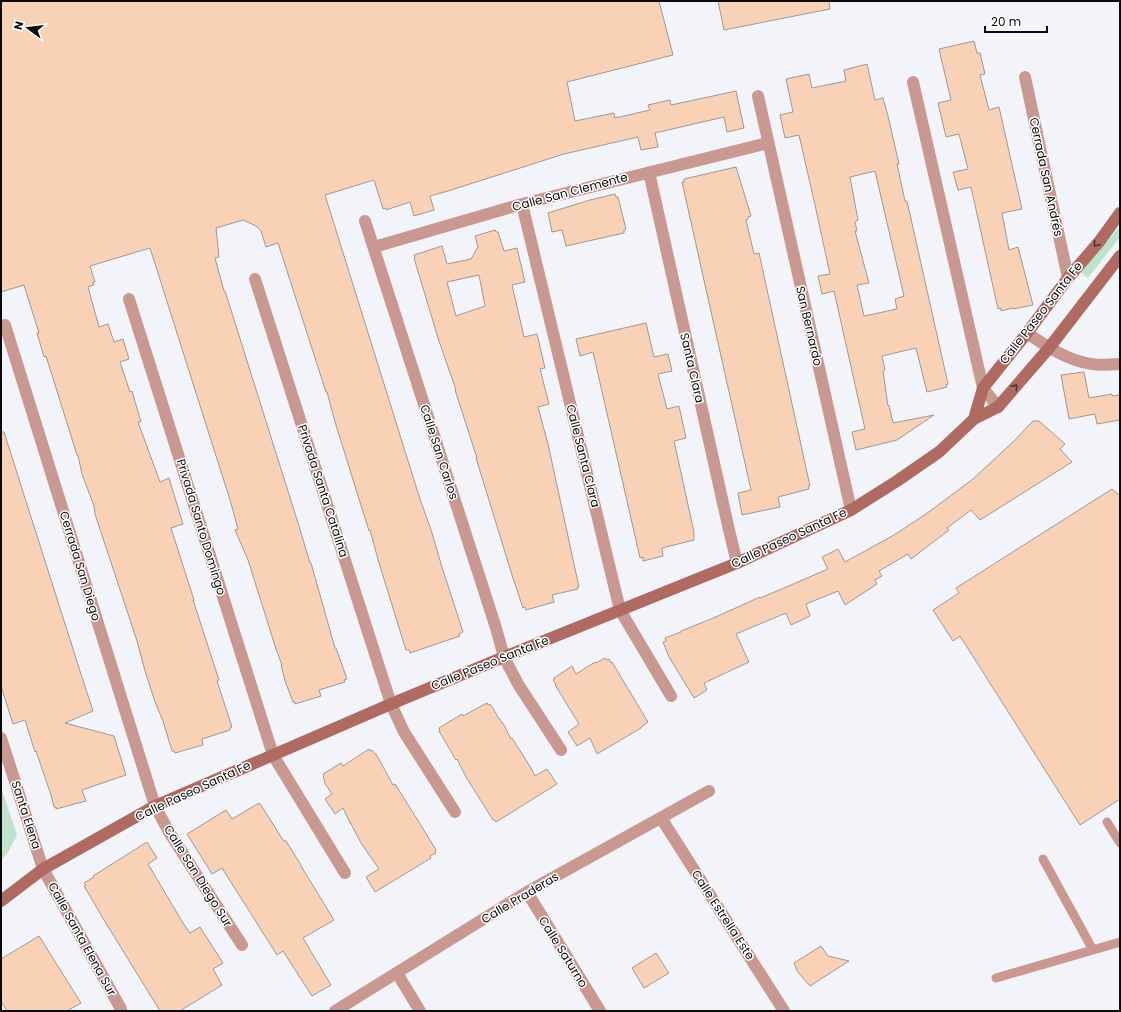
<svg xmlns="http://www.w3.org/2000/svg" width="1121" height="1012" font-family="Poppins,sans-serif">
  <rect width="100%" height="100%" fill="#f3f4fa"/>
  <!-- green -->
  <path fill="#bee2cb" d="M1120 226V237L1088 278 1081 272Z
    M1 787 17 835 7 854 1 860Z"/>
  <!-- building -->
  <path fill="#f9d1b6" stroke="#9e9895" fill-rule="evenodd" d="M1 1H659L673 55 567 82 575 121 614 113 615 118 650 110 648 105 670 100 671 105 736 91 744 128 727 132 724 117 655 133 658 147 641 150 638 137 564 154 448 191 430 196 434 210 414 216 410 202 386 210V208L383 209 374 180 325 195 419 496 432 533 442 567 463 632 459 634 460 636 410 653 409 650H406L379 563 370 530 369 531 335 422 327 392H326L278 243 266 247 261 231 256 226 243 220 216 228 219 257 215 258 224 291H225L299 526 310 563H311L335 648H336L347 679 344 680 345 682 319 690 321 696 295 704V702H293L285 681 281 665H282L276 649 248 560 235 530 238 529 230 500 150 248 90 266 95 282H93L94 285 88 287 99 327 108 324 114 342 123 339 129 359 120 362 130 392 132 391 141 422H138L160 482 169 478 183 524 171 528 194 600H193L219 680 217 681 232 727 230 728V730L202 739 203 745 175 753 174 751H172L163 721 155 702 145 671 137 641 95 514 94 506 82 474 78 455H77L46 356 44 357 37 333H39L24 285 1 292Z
    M718 1H829L830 9 724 30Z
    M974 41 977 53H980L985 74 980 75 989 110 999 107 1022 209 1002 213 1009 250 1018 247 1033 305 1013 309V308L1001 311V308L998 309 971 187 958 190 953 172 968 169 959 134 946 137 938 103 951 100 939 49Z
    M867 64 875 100 883 98 888 116 899 164H897L905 201H907L948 384 946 385 947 387 927 392 916 348 882 356 885 370 883 371 888 406 889 405 893 423 934 415 897 440 856 450 852 432 865 429 834 291 822 294 818 276 830 274 815 205 799 135 785 138 780 115 793 112 786 79 809 74 812 88 846 81 844 70ZM875 171 904 296 895 299 897 309 864 316 857 285 869 283 855 231H857L855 222 858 220 850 177Z
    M736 167 751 216 748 217V219L746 220 754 254 759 253 810 486H808L809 489 778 497 780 507 742 515 738 493 751 490 682 182H684V179Z
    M615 194 616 197H618L626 229 624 230V233L566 246 562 230 552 232 548 213 590 200Z
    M495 230 496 232H498L504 251 517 248 525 282 512 285 524 337 537 334 545 368 540 369 549 404 538 407 548 444 579 587H577L578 589 552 595 554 602 526 610 525 607 523 608 512 575 476 458H477L455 390H456L438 338 414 258 415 257 414 255 442 246 447 264 471 259 478 247 475 236ZM479 275 485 306 456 316 447 282Z
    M646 323 654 357 668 354 672 371 658 374 667 409 679 406 686 438 674 441 694 532V540L662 548 663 556 643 561V557L640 558 593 352 580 356 576 339Z
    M1084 372 1089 398 1112 394V396L1120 395V420L1097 424 1095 414 1069 419 1061 375Z
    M1033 421H1039L1065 444 1060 449 1072 462 980 520 971 510 947 528 949 530 911 559 908 554 879 571 882 576 875 580 877 584 845 605 838 591 806 604 810 616 791 625 786 613 736 634 749 662 704 683 707 690 694 698 669 657 663 642 666 641 665 638 681 632V631L711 619 760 597V598L777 591 828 569 822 557 838 549 845 562 894 535 926 514 973 479 1013 442Z
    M1 432H4L80 671 93 711 65 723 114 736 126 775 82 790 86 801 56 809V807H54L51 795 36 751 35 752 25 720 13 724 1 686Z
    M1112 489 1120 496V799L1080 825 960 636 953 641 933 610 959 593 956 588Z
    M605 658 607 660 609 659 611 663 612 662 648 722 641 727V728L597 754 590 738 577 746 568 732 579 724 555 685 556 684 553 680 555 679 554 678 572 666 576 674 595 662 596 663Z
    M487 703 488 705 490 704 493 708 499 719H500L502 723H503L511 739 512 738 531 768 535 776 547 769 557 784 496 822 494 820H493L466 777 457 759 456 760 439 731H440L439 728 462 714 463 716Z
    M369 749 370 751 372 750 375 754H376L393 785 395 784 427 835 436 850 435 851 436 853 430 856 431 858 375 892 366 877 379 869 361 843 350 822V823L343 808 335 814 325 799 332 794 324 782 325 781 323 777 324 776 323 774 341 763 343 766Z
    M259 803 261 805 283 840 285 841H286L301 865V866L334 920 303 938 331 985 312 996 283 951 277 955 222 868 212 874 187 834 226 810 232 819Z
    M147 842 157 858 148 864 183 923 190 933 200 927 223 963 213 969 222 985 180 1011H160L104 920 84 886 86 885 84 883 94 877 93 876Z
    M39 936 81 1003 67 1011H7L1 1001V959Z
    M821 946 828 956 849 961 810 986 797 971 794 963Z
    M656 953 669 973 644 988 632 968Z"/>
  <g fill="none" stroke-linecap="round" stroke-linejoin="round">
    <!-- lane -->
    <path stroke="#c99891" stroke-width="9" d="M1107 822 1120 843
      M1043 859 1093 950
      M996 978 1120 942"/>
    <!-- street -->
    <path stroke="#c99891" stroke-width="12" d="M1025 77 1068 278
      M913 82 983 388 998 407
      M758 96 851 510
      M649 172 729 530 737 563
      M522 204 620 610 671 696
      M365 221 496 628 504 657 518 684 561 750
      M374 247 522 204 768 143
      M255 279 391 704 404 732 455 812
      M129 299 273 755 345 873
      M5 325 155 806 169 832 242 945
      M1027 333C1046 346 1068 361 1092 364 1101 366 1111 364 1120 364
      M1 738 43 869 121 1009
      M661 818 784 1011
      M527 892 600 1011
      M397 973 420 1011
      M335 1011 527 892 709 791"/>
    <!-- secondary -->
    <path stroke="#af6a62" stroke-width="12" d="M974 419 983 388 1027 333 1068 278 1099 242 1120 213
      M1 901 43 869 155 806 391 704 504 657 737 563 851 510 897 481 939 452 974 419 998 407 1049 348 1120 256"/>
  </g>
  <!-- one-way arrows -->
  <defs><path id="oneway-chevron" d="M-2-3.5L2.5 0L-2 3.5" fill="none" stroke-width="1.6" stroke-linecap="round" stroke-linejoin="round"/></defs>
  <g stroke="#4d312f">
    <use href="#oneway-chevron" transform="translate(1096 244) rotate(130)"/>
    <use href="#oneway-chevron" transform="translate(1015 387) rotate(-49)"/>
  </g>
  <g text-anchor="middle" stroke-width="3" stroke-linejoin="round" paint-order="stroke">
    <!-- street labels -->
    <g font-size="12" fill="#0b0b0d" stroke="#fff">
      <text transform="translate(1046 177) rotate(78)" y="4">Cerrada San Andrés</text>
      <text transform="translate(570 192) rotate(-15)" y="4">Calle San Clemente</text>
      <text transform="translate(1041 313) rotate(-52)" y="4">Calle Paseo Santa Fe</text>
      <text transform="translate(809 326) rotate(77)" y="4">San Bernardo</text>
      <text transform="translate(692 368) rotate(77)" y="4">Santa Clara</text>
      <text transform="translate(439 452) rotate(72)" y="4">Calle San Carlos</text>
      <text transform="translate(583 456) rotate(76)" y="4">Calle Santa Clara</text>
      <text transform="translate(323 491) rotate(72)" y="4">Privada Santa Catalina</text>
      <text transform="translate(201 527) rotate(73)" y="4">Privada Santo Domingo</text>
      <text transform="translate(789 538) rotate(-25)" y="4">Calle Paseo Santa Fe</text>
      <text transform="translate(80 566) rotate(73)" y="4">Cerrada San Diego</text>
      <text transform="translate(490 663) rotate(-22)" y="4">Calle Paseo Santa Fe</text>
      <text transform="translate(193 791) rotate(-25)" y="4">Calle Paseo Santa Fe</text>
      <text transform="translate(26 815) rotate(72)" y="4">Santa Elena</text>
      <text transform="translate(198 876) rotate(58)" y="4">Calle San Diego Sur</text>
      <text transform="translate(520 898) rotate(-31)" y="4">Calle Praderas</text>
      <text transform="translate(723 915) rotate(57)" y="4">Calle Estrella Este</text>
      <text transform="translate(82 939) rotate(61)" y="4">Calle Santa Elena Sur</text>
      <text transform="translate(563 952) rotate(58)" y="4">Calle Saturno</text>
    </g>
  </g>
  <!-- border -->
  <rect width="1121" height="1012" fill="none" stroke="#0b0b0d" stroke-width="4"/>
  <!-- north arrow -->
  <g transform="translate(28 28) rotate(285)" stroke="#ffffff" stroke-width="3" paint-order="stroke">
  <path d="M0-3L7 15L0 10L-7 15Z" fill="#0b0b0d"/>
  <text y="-6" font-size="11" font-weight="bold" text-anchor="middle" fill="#0b0b0d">N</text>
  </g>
  <!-- scale -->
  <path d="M985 26v6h62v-6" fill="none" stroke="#0b0b0d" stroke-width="2"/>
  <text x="991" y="26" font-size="12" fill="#0b0b0d" stroke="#ffffff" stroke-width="3" paint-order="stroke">20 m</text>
</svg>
